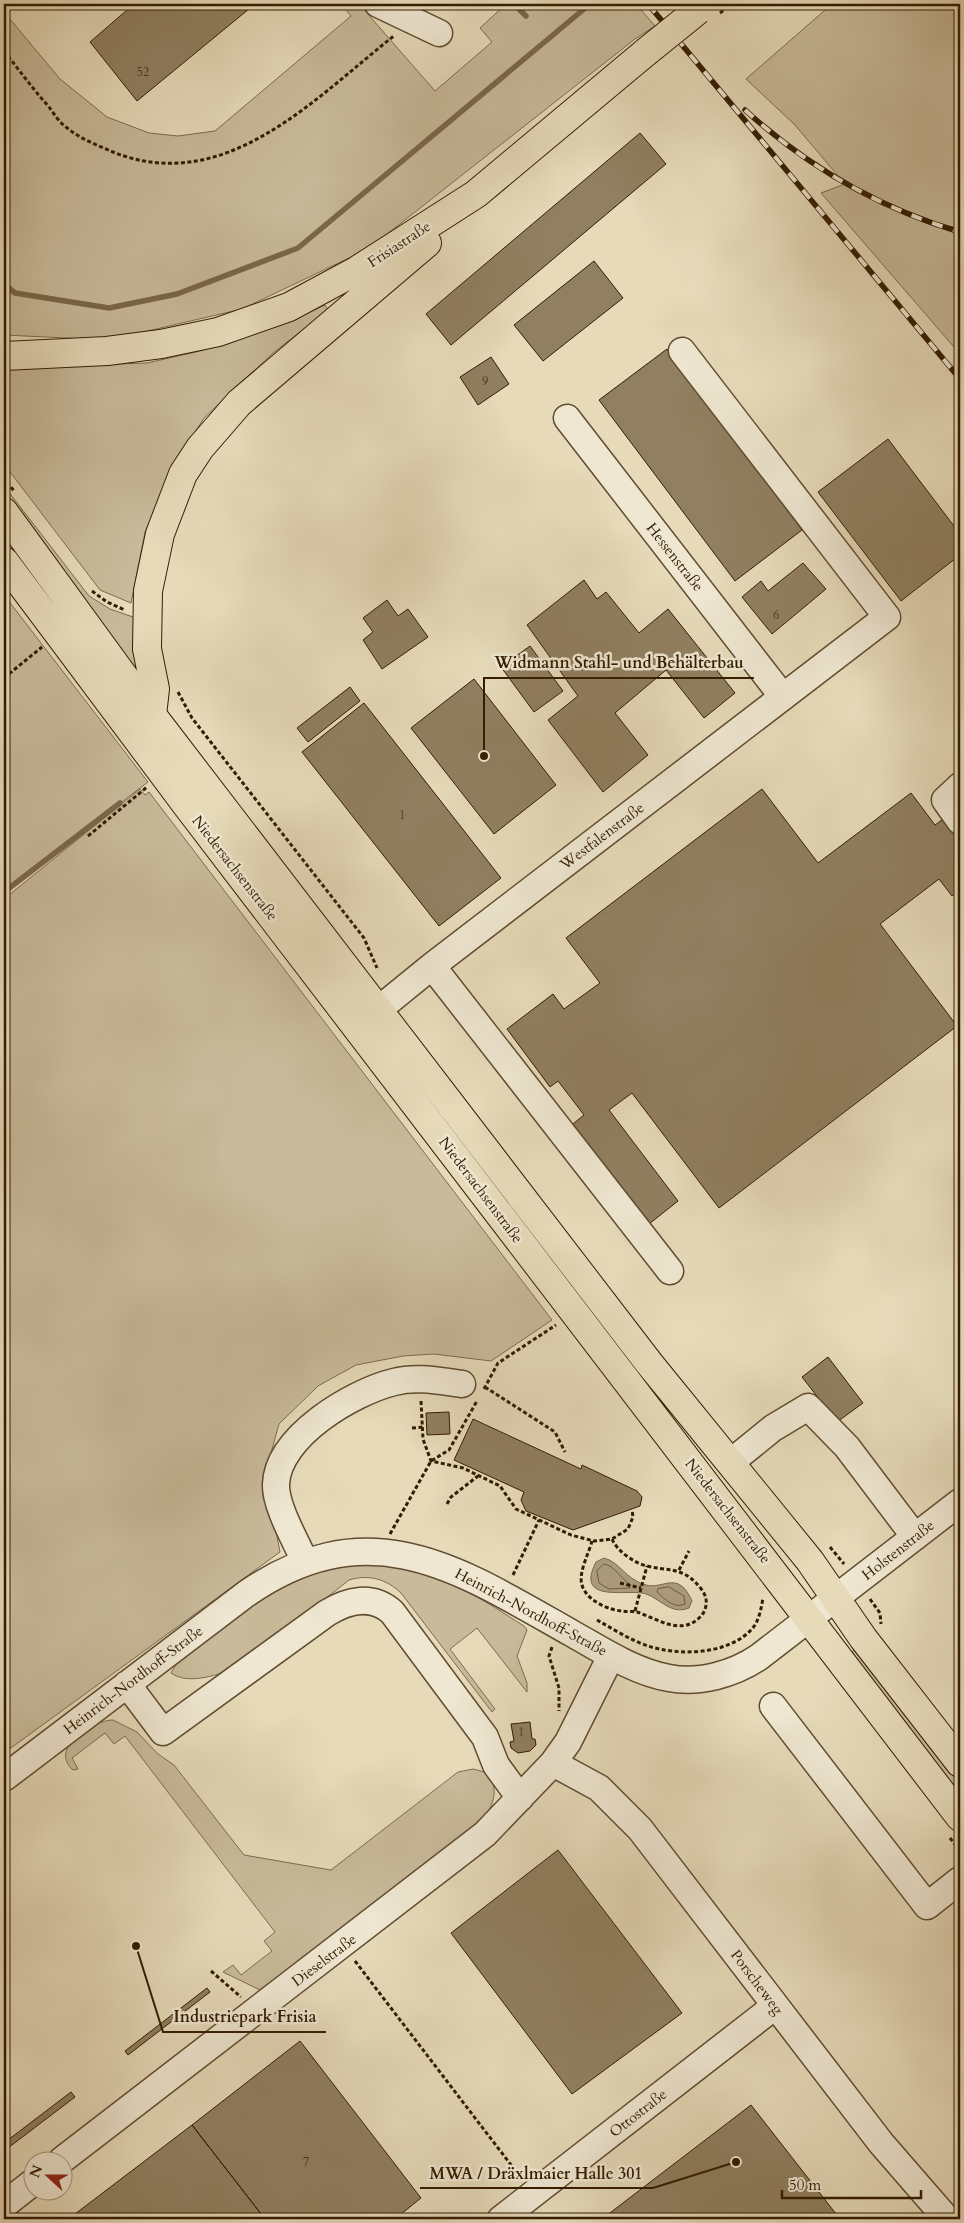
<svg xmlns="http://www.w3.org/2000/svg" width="964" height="2223" font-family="Cardo,serif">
  <rect width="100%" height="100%" fill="#e6dab9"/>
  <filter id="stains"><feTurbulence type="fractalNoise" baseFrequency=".004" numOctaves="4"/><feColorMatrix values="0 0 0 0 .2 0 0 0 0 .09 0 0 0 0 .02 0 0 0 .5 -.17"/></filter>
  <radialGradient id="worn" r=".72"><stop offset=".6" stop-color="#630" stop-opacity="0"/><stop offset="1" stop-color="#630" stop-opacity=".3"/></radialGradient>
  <!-- green -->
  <path fill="#c8ba9a" stroke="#7e6b4d" d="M341 4H359L435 91 492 42 480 28 506 4H636L655 26 635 39 368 249 242 309 109 340 4 335V12L60 79 107 117 149 133 178 136 215 131 351 16Z
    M832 4H960V354L821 193 845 184 794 124 746 79Z
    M325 305 328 310 273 353 204 418 178 459 145 532 131 603 100 590 4 464V368L147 363 200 351 278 326Z
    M8 491 89 596 110 609 136 618 142 686 4 494Z
    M4 595 148 782 4 892Z
    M140 789 145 795 149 792 552 1320 491 1361 434 1354 403 1356 356 1365 318 1386 279 1424 265 1474 280 1552 4 1753V899Z
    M355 1564C368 1565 381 1565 394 1566 442 1571 484 1601 524 1626L527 1630 517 1656 527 1683V1692L477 1628 450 1649 495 1709 492 1712 401 1593C386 1579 369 1574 349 1580L240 1666C221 1674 189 1686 171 1673L178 1661C222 1627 265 1585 321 1571 332 1568 344 1566 355 1564Z
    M854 1650 960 1784V1802L848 1655Z
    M113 1720 137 1732 158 1754 174 1765 244 1855 331 1870 458 1772 473 1769 488 1773C499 1790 494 1804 483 1820L350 1928 344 1926 260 1990 223 1972 233 1965 241 1975 272 1951 264 1941 275 1932 125 1736 114 1744 105 1733 72 1758 78 1769 73 1770C48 1748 93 1720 113 1720Z"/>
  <!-- water -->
  <path fill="#a9997a" stroke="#7a6749" d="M604 1558C620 1562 625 1579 646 1585 663 1590 678 1569 692 1601L689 1608C671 1615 662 1600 646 1594 629 1588 574 1605 596 1562Z"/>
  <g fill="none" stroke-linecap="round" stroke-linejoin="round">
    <!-- shore -->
    <path stroke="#6e5a3d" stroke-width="1" d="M604 1564C614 1565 621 1579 630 1584V1588L609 1589 599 1583 597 1571Z
      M669 1587 684 1596 685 1604C674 1609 665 1599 657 1592L658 1589Z"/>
    <!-- stream -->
    <path stroke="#7a6749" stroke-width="5.5" d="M518 8 526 16
      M4 284 15 293 109 308 177 294 298 248 590 4
      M4 892 120 803"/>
  </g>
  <!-- building -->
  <path fill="#907f60" stroke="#331c00" d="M134 4H255L137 101 90 42Z
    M640 133 666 164 451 345 426 314Z
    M594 261 623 298 543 361 514 325Z
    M667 349 802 530 735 581 599 400Z
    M491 357 509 384 478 405 460 377Z
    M888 439 960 534V555L901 601 818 492Z
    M803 563 826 589 772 634 742 597 761 581 768 591Z
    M584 580 597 599 606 592 639 633 668 609 735 693 704 718 666 670 615 713 648 755 603 792 548 720 578 696 527 625Z
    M387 600 398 616 408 609 428 637 382 669 363 640 373 632 363 618Z
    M530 646 563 691 534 712 501 667Z
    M474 679 556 785 494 834 411 728Z
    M350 687 360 701 308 742 297 728Z
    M364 703 501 878 439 926 302 752Z
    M762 789 818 863 911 793 935 825 950 814 960 827V889L952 896 939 879 880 924 957 1026 719 1208 632 1093 609 1110 678 1201 649 1224 573 1124 584 1115 558 1081 550 1087 507 1029 553 994 564 1009 600 983 566 938Z
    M828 1357 863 1403 837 1422 802 1377Z
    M449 1412 450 1434 427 1435 426 1413Z
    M473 1419 581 1469 582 1465 637 1491 642 1497 640 1506 573 1530 526 1511 521 1500 524 1492 454 1460Z
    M530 1722 532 1739H535L536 1745 530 1751 518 1753 511 1748 510 1742 514 1741 511 1724Z
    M558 1850 682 2013 572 2094 451 1933Z
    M207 1988 210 1992 128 2055 125 2051Z
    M300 2041 421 2198 395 2219H265L192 2125Z
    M71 2092 75 2097 4 2151V2143Z
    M751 2105 840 2219H602Z
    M192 2125 265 2219H78L75 2214Z"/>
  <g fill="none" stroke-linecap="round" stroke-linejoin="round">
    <defs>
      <path id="minor" d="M378 4 439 33
        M567 418 783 697
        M960 786 945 800 960 821
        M432 966 670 1271
        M362 1023 432 966 887 617 682 351
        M731 1462 773 1428 808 1407 847 1447 915 1537
        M305 1562C296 1541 275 1506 276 1484 278 1436 353 1392 394 1382 417 1376 439 1381 462 1384
        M127 1684 163 1732 327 1613C348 1600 372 1594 392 1612L485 1737 496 1765 520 1798
        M773 1706 927 1906 960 1880
        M553 1763 599 1788 640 1829 881 2143 947 2219
        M4 1778 246 1594C370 1508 460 1570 573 1634 603 1651 635 1672 669 1678 699 1684 734 1674 759 1657L960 1502
        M62 2160 485 1834 553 1763 568 1742 611 1656
        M4 2205 32 2183
        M501 2219 775 2006"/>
      <path id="major" d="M4 356 107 351 161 344 218 332 289 307 356 271 476 194 646 52
        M4 512 152 715 649 1363 810 1561 863 1638 960 1763
        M4 561 188 807 960 1817
        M152 715 155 689 147 649 148 591 160 534 183 474 200 448 239 403 427 243"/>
    </defs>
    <!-- minor casing -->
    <use href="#minor" stroke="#604c2e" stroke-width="29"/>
    <!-- major casing -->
    <use href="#major" stroke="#331c00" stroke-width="30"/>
    <!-- path -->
    <path stroke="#331c00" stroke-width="3" stroke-dasharray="4 2.5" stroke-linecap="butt" d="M720 13 732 4
      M4 51C19 70 33 89 49 107 54 114 59 122 66 127 80 139 97 145 113 152 225 197 315 98 395 35
      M4 478 7 482 4 484
      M7 482 14 491
      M92 591 107 602 125 610
      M4 678 42 647
      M178 692 192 718 364 938 377 968
      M88 836 147 787
      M485 1387 555 1432 565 1452
      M484 1389 498 1363 556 1325
      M421 1401 423 1439 431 1461 463 1468 500 1486 516 1509 571 1535 594 1541 612 1539 628 1529 633 1517 632 1510
      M412 1428 423 1427
      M447 1504 451 1497 478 1476
      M390 1534 431 1461 449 1450 477 1401
      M592 1541C589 1553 578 1573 582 1585 586 1600 608 1610 622 1611 627 1612 633 1611 637 1612 658 1619 682 1637 701 1616 705 1612 707 1605 706 1599 705 1593 700 1587 696 1583 681 1567 666 1571 647 1566 634 1563 617 1551 612 1539
      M830 1547 844 1564
      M679 1570 689 1551
      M513 1575 539 1520
      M620 1583 641 1588
      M870 1599 880 1613 881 1624
      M635 1611 647 1566
      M597 1620C613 1629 630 1640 648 1646 679 1656 727 1655 751 1630 759 1622 761 1609 763 1598
      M552 1647 549 1656 559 1688V1711
      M950 1838 960 1851
      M355 1961 521 2178
      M211 1971 241 1997"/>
    <!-- minor -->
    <use href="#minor" stroke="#efe7d2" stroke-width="26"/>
    <!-- major -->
    <use href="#major" stroke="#e6dab9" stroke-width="28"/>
    <defs>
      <path id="rail" d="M648 4 960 379
        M745 110C808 167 879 208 960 232"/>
    </defs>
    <!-- rail casing -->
    <use href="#rail" stroke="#331c00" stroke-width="5.5"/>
    <!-- rail -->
    <use href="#rail" stroke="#efe7d2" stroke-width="4" stroke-dasharray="11" stroke-linecap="butt"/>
    <defs>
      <path id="major-bridge" d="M646 52 698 10"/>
    </defs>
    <!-- major-bridge casing -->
    <use href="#major-bridge" stroke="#331c00" stroke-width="30" stroke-linecap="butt"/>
    <!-- major-bridge -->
    <use href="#major-bridge" stroke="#e6dab9" stroke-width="28"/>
  </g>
  <g text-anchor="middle" stroke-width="5" stroke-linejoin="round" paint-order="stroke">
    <!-- number labels -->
    <g font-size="12" fill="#4a3518">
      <text x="143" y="76">52</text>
      <text x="485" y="385">9</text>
      <text x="776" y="619">6</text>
      <text x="402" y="819">1</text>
      <text x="521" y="1736">1</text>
      <text x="306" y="2166">7</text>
    </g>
    <!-- street labels -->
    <g font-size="15" fill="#331c00" stroke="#efe7d2">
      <text transform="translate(399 244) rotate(-33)" y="5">Frisiastraße</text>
      <text transform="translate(675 557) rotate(52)" y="5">Hessenstraße</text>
      <text transform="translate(602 836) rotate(-37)" y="5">Westfalenstraße</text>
      <text transform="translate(235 868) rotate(52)" y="5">Niedersachsenstraße</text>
      <text transform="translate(481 1190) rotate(53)" y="5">Niedersachsenstraße</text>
      <text transform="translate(728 1511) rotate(52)" y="5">Niedersachsenstraße</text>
      <text transform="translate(898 1550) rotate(-38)" y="5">Holstenstraße</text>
      <text transform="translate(531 1612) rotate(28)" y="5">Heinrich-Nordhoff-Straße</text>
      <text transform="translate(133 1680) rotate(-37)" y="5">Heinrich-Nordhoff-Straße</text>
      <text transform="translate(324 1960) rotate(-37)" y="5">Dieselstraße</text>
      <text transform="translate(757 1982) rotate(53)" y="5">Porscheweg</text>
      <text transform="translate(638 2113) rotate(-38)" y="5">Ottostraße</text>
    </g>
  </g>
  <!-- callouts -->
  <path fill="none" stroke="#331c00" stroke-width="2" d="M484 756L484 678H754M136 1946L163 2032H326M736 2162L653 2188H420"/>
  <g fill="#331c00" stroke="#efe7d2" stroke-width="2">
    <circle cx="484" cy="756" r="5"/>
    <circle cx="136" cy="1946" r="5"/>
    <circle cx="736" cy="2162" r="5"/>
  </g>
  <g font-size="16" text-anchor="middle" font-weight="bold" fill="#331c00" stroke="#efe7d2" stroke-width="5" stroke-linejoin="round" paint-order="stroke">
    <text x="619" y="668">Widmann Stahl- und Behälterbau</text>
    <text x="245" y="2022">Industriepark Frisia</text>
    <text x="536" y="2179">MWA / Dräxlmaier Halle 301</text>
  </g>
  <!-- margin -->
  <rect width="964" height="2223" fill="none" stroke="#e6dab9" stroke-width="20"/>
  <rect x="5" y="5" width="954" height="2213" fill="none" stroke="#331c00" stroke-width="2.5"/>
  <rect x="10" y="10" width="944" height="2203" fill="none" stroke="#331c00"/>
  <!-- north arrow -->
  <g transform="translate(48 2176) rotate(291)"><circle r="24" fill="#efe7d2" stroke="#a4967e"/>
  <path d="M0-4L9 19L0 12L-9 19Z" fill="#8f2418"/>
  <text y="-8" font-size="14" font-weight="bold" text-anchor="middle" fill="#331c00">N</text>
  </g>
  <!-- scale -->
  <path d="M782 2190v8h139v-8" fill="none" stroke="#331c00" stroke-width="2.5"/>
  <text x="789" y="2190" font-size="15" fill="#331c00" stroke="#efe7d2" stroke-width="4" paint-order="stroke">50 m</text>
  <rect width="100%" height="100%" filter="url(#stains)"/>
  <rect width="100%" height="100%" fill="url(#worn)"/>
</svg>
